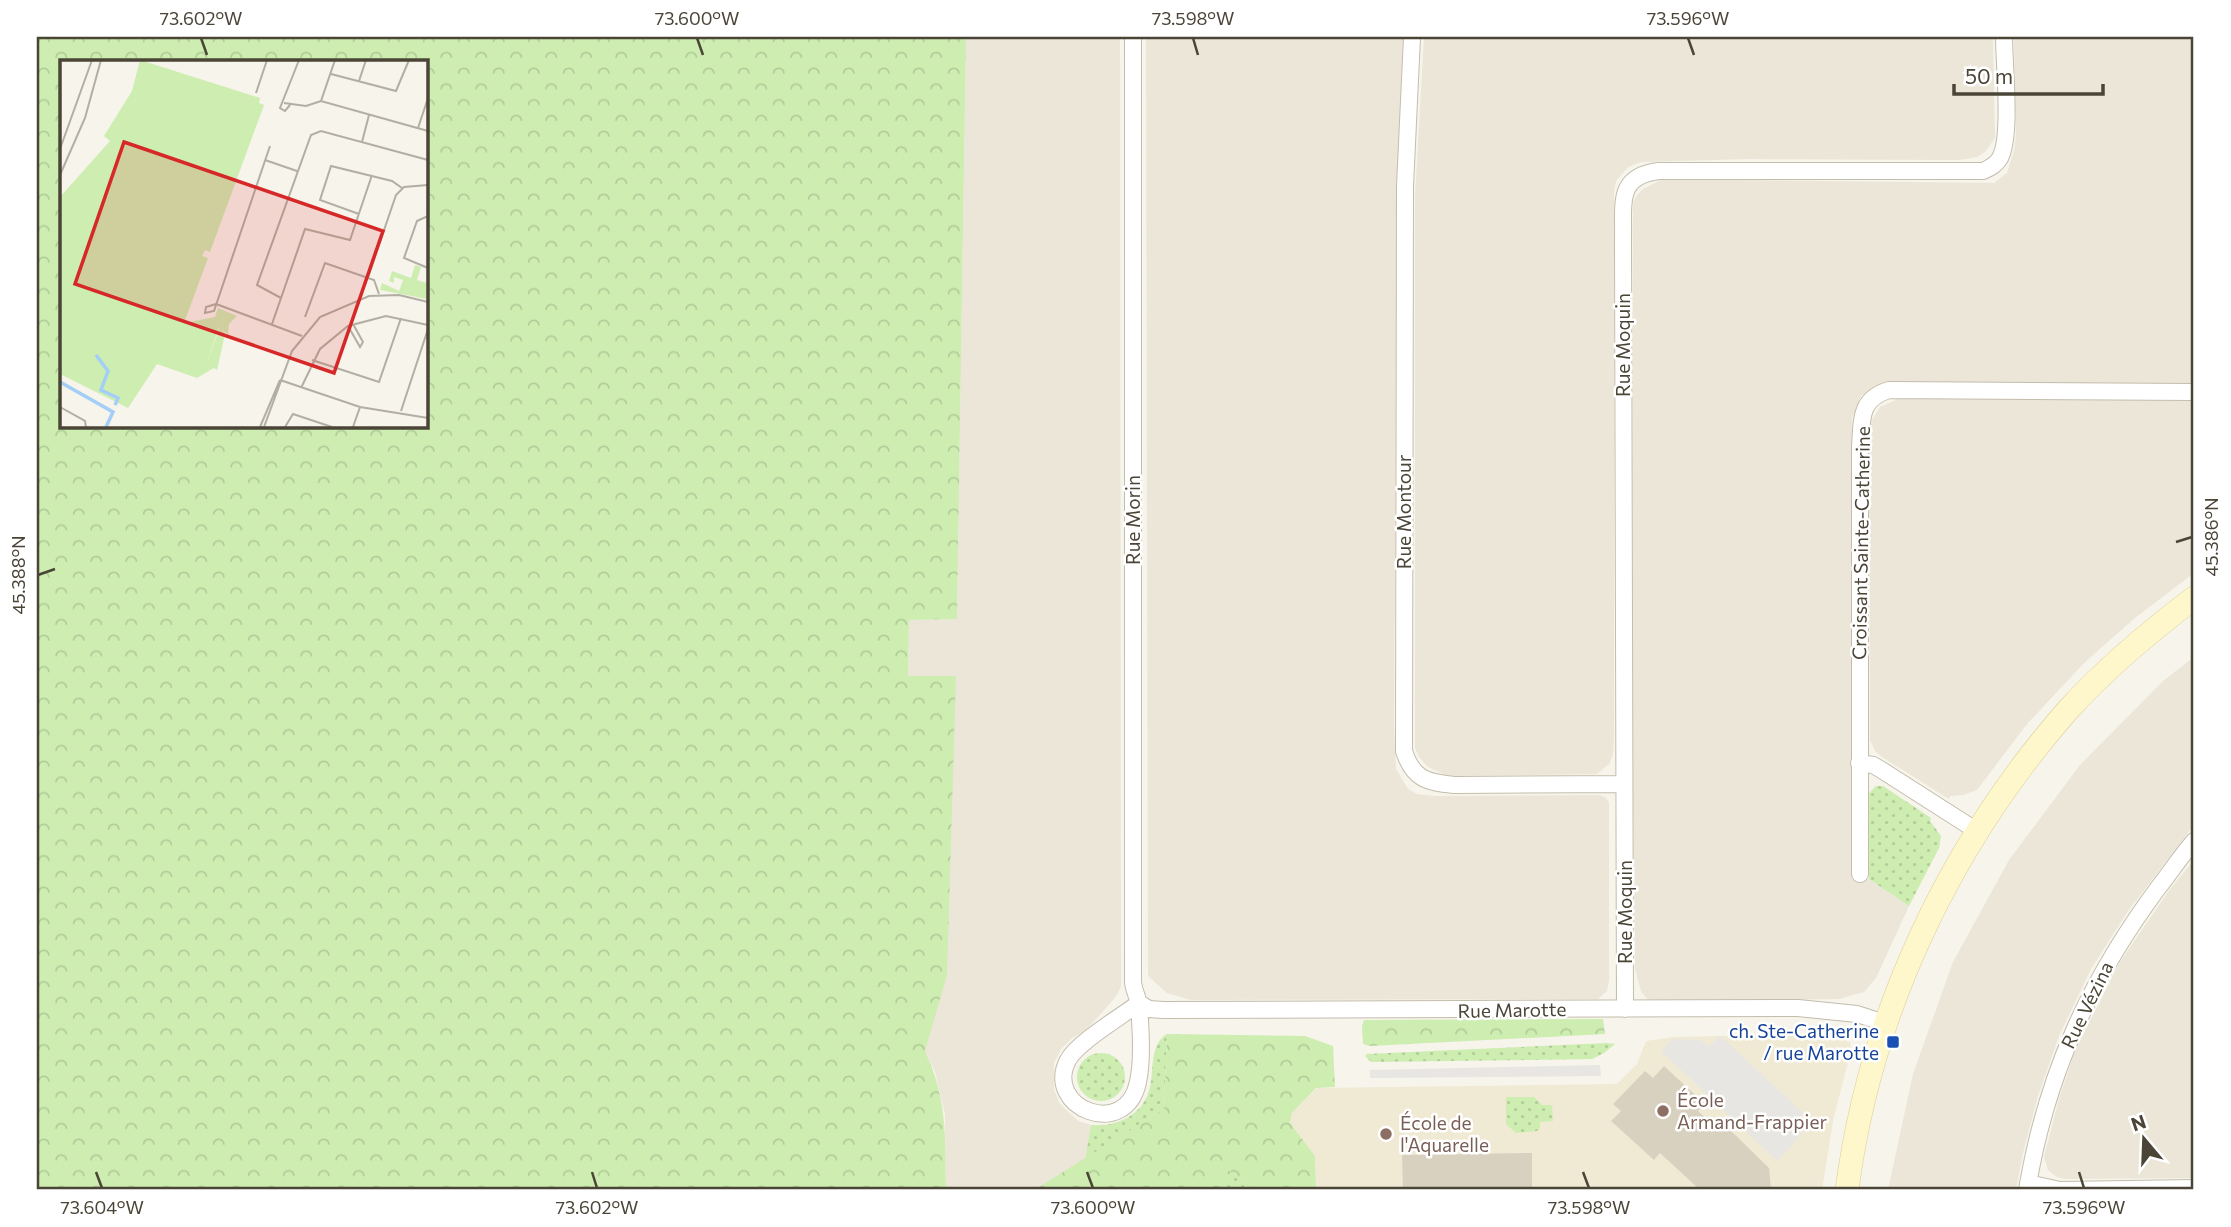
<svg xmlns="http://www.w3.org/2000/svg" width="2231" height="1227" font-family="Commissioner,sans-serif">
  <defs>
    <pattern id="green-dots" width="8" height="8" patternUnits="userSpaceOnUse" patternTransform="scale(1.75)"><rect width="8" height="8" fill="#cdedb1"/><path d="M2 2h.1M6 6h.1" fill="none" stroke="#b2cd99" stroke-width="1.8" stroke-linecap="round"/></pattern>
    <pattern id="forest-crowns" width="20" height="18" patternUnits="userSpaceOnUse" patternTransform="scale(1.75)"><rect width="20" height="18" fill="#cdedb1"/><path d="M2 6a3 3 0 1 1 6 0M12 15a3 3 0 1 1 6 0" fill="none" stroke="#b2cd99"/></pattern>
  </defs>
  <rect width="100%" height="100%" fill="#f6f4eb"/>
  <!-- residential -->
  <path fill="#ebe6d8" d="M966 37H1120L1121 986 1117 995 1106 1008 1084 1032 1072 1038 1061 1049 1054 1063V1090L1060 1104 1078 1121 1091 1125 1085 1159 1034 1190H946L945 1114 935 1072 925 1051 956 676H908L909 620 957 619Z
    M1146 37H1403L1397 189 1394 726 1396 769 1408 789 1417 794 1435 796 1600 795 1606 798 1609 802V980L1607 991 1598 999 1191 1000 1167 993 1148 976Z
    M1424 37H1993L1995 138 1985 152 1977 157 1959 160 1748 159 1641 162 1628 167 1616 181 1614 192V735L1613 755 1609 764 1597 774 1448 776 1428 767 1419 757 1415 748V196Z
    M2014 37H2194V386L1892 383 1878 385 1861 396 1852 418V879H1869L1909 906 1876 978 1864 992 1839 999 1664 1002 1647 999 1641 991 1635 969 1632 724 1633 203 1637 195 1643 189 1663 179 1994 183 2007 173 2014 151 2016 136Z
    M2032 398 2194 401V573L2135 618 2085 662 2027 724 1977 790 1963 795 1950 796 1949 799 1882 757 1875 751 1870 740 1869 445 1871 422 1880 407 1898 399Z
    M2194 657V825L2128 911 2091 969 2059 1036 2038 1096 2023 1153 2016 1190H1888L1913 1074 1953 962 2009 860 2080 765 2163 681Z
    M2194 860V1178L2065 1179 2057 1177 2048 1170 2044 1157 2059 1099 2076 1048 2120 962 2170 889Z"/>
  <!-- education -->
  <path fill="#f0ead4" d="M1798 1034 1834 1036 1850 1042 1851 1050 1833 1121 1822 1190H1316L1315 1156 1290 1124 1292 1113 1317 1088 1617 1084 1637 1064 1646 1041 1674 1037Z"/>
  <!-- green -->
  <path fill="url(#green-dots)" d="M1876 786H1883L1931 818 1930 821 1941 836 1939 848 1909 906 1869 879V793Z
    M1167 1034 1164 1109 1085 1159 1091 1125C1115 1127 1141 1117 1149 1091 1155 1074 1148 1045 1167 1034Z
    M1607 1043 1615 1044 1604 1053 1592 1059 1371 1062 1365 1056 1367 1054Z
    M1077 1077a24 24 0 1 1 48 0a24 24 0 1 1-48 0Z
    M1506 1097H1534L1542 1105H1552L1553 1121 1540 1122V1128L1537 1131 1516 1133 1506 1124Z
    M1227 1169 1259 1190H1227Z"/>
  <!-- forest -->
  <path fill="url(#forest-crowns)" fill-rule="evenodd" d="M37 37H966L957 619 909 620 908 676H956L947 975 925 1051C948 1101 945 1137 946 1190H37ZM61 61H425V425H61Z
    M1603 1019 1605 1034 1370 1046 1363 1044 1362 1026 1364 1020Z
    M1167 1034 1305 1036 1333 1046 1335 1087 1316 1088 1292 1113 1290 1123 1315 1156 1316 1190H1259L1228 1170 1227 1190H1034L1164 1109Z"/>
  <!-- parking -->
  <path fill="#e8e6e2" d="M1721 1036 1803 1113 1793 1126 1802 1134 1777 1161 1661 1051 1673 1039 1700 1040 1709 1046Z
    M1600 1065 1601 1076 1370 1078V1070Z"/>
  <!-- building -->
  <path fill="#d9d1bf" d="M1664 1066 1705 1104 1698 1111 1715 1127 1726 1126 1769 1168 1771 1190H1700L1660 1153 1654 1160 1611 1121 1621 1111 1613 1104 1645 1071 1653 1078Z
    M1532 1153V1190H1403L1402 1155Z"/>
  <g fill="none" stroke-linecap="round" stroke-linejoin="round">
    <defs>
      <path id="street" d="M1133 37V981C1133 990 1139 998 1139 1007 1141 1030 1143 1059 1138 1082 1126 1141 1043 1108 1068 1060 1078 1042 1122 1016 1139 1003
        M1412 37 1405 186 1404 751C1413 779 1426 782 1454 785L1624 784
        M1859 763 1873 765 1880 769 1977 831
        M1860 874V447C1862 420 1859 399 1889 390L2194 392
        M1139 1003 1149 1009 1163 1010 1798 1008 1857 1014 1885 1023
        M1625 1009 1623 239C1624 204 1616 176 1659 171H1983C1990 168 1996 165 2000 158 2012 136 2004 65 2004 37
        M2028 1183 2060 1190 2194 1188
        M2027 1190C2046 1076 2089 981 2158 888 2170 873 2181 856 2194 841"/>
      <path id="secondary" d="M1847 1190C1870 1012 1950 845 2067 711 2105 669 2149 632 2194 598"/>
    </defs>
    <!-- street casing -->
    <use href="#street" stroke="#c3bdac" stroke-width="18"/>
    <!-- secondary casing -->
    <use href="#secondary" stroke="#dacd97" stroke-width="24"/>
    <!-- street -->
    <use href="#street" stroke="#fff" stroke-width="16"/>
    <!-- secondary -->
    <use href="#secondary" stroke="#fff7cc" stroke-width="23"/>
  </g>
  <!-- ticks -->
  <path fill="none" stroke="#4b4537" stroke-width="2.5" d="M201 38 207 55M697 38 703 55M1193 38 1198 55M1688 38 1694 55M2176 542 2192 537M38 575 55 569M96 1172 102 1188M592 1172 597 1188M1087 1172 1093 1188M1583 1172 1589 1188M2079 1172 2084 1188"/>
  <!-- markers -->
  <rect fill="#1a4fb4" stroke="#fff" stroke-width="2.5" x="1886" y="1035" width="14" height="14" rx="3.5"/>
  <g fill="#8d6e63" stroke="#fff" stroke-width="2.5">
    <circle cx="1663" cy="1111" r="7"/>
    <circle cx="1386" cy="1134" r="7"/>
  </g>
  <g text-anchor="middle" stroke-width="5" stroke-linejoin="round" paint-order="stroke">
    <!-- street labels -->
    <g font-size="19" fill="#4b4537" stroke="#fff">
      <text transform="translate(1623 345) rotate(-90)" y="7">Rue Moquin</text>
      <text transform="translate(1404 512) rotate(-90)" y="7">Rue Montour</text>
      <text transform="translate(1133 520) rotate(-90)" y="7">Rue Morin</text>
      <text transform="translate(1861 543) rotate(-89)" y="7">Croissant Sainte-Catherine</text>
      <text transform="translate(1625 912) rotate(-90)" y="7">Rue Moquin</text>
      <text transform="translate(2087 1005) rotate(-64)" y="7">Rue Vézina</text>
      <text transform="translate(1512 1010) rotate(-1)" y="7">Rue Marotte</text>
    </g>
    <!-- transit labels -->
    <g font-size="19" fill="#164399" stroke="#fff" text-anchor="end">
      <text x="1879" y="1038">ch. Ste-Catherine<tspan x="1879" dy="22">/ rue Marotte</tspan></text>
    </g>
    <!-- education labels -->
    <g font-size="19" fill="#785e54" stroke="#fff" text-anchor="start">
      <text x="1677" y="1107">École<tspan x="1677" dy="22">Armand-Frappier</tspan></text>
      <text x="1400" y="1130">École de<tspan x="1400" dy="22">l'Aquarelle</tspan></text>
    </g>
  </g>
  <!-- overview -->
  <g transform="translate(60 60)">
    <rect width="368" height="368" fill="#f6f4eb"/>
    <path d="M355 205 361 207 357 220 367 223V239L320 230 322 223 339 231 343 220 334 217V223L329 221 332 211 351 218ZM160 267 165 274 157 310 147 303Z" fill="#cdedb1"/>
    <path d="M80 0 200 38 199 43 204 45 150 192 145 190 142 196 148 198 124 263 155 257 158 248 177 256 169 264 168 275 159 267 147 303 153 300 157 306 137 318 97 304 68 348 0 314V137L50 81 44 76 72 31Z" fill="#cdedb1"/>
    <path fill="none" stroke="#a3cef7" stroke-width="3.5" d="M36 295 48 311 41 330 58 338 55 345M0 322 53 352 46 367"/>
    <path fill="none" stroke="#b2aea3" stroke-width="2" d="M271 14 336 31 349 0M299 21 306 0M196 33 207 0M261 41 275 0M224 43 246 46 261 41 368 71M230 45 225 51 220 48 239 0M358 68 368 38M302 82 309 55M0 89 32 0M205 100 237 111M0 115 25 58 41 0M299 154 260 140 271 106 332 121 342 128M368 156 357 161 344 198 368 208M308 217 336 135 344 127 368 125M221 238 197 225 251 75 261 71 368 100M156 244 146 247 145 253 154 251 210 86M156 244 242 276M245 257 265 203 314 220 319 234M212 264 245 169 290 180 312 115M288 266 300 287 303 282 293 264M252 300 319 322 341 258M220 320 300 347 368 358M241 328 260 289 288 266 326 256 368 265M0 347 25 361 26 367M341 351 368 269M200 367 220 320M204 367 232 291 260 257 309 236 339 235 368 242M225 367 233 354 272 367M293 367 300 347"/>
    <path fill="#d62828" fill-opacity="0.15" stroke="#d62828" stroke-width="3.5" d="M64 82 323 171 274 313 15 224Z"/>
    <rect width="368" height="368" fill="none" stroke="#4b4537" stroke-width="3.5"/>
  </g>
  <!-- border -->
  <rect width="2231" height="1227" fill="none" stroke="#ffffff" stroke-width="77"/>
  <!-- north arrow -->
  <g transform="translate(2144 1139) rotate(341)" stroke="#ffffff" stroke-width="5" paint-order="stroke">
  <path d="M0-5L12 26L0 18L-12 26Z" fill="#4b4537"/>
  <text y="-10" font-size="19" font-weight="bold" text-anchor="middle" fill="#4b4537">N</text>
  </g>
  <!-- scale -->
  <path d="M1954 84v10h149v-10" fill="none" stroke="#4b4537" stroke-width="3.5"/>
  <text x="1965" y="84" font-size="21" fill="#4b4537" stroke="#ffffff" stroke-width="5" paint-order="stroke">50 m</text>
  <rect x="38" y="38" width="2154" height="1150" fill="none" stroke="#4b4537" stroke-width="2.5"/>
  <g font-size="18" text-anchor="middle" fill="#4b4537">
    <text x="201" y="25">73.602°W</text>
    <text x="697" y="25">73.600°W</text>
    <text x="1193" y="25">73.598°W</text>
    <text x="1688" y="25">73.596°W</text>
    <text transform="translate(2212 537) rotate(-90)" y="6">45.386°N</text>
    <text transform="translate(19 575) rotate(-90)" y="6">45.388°N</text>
    <text x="102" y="1214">73.604°W</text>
    <text x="597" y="1214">73.602°W</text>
    <text x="1093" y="1214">73.600°W</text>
    <text x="1589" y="1214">73.598°W</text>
    <text x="2084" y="1214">73.596°W</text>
  </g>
</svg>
